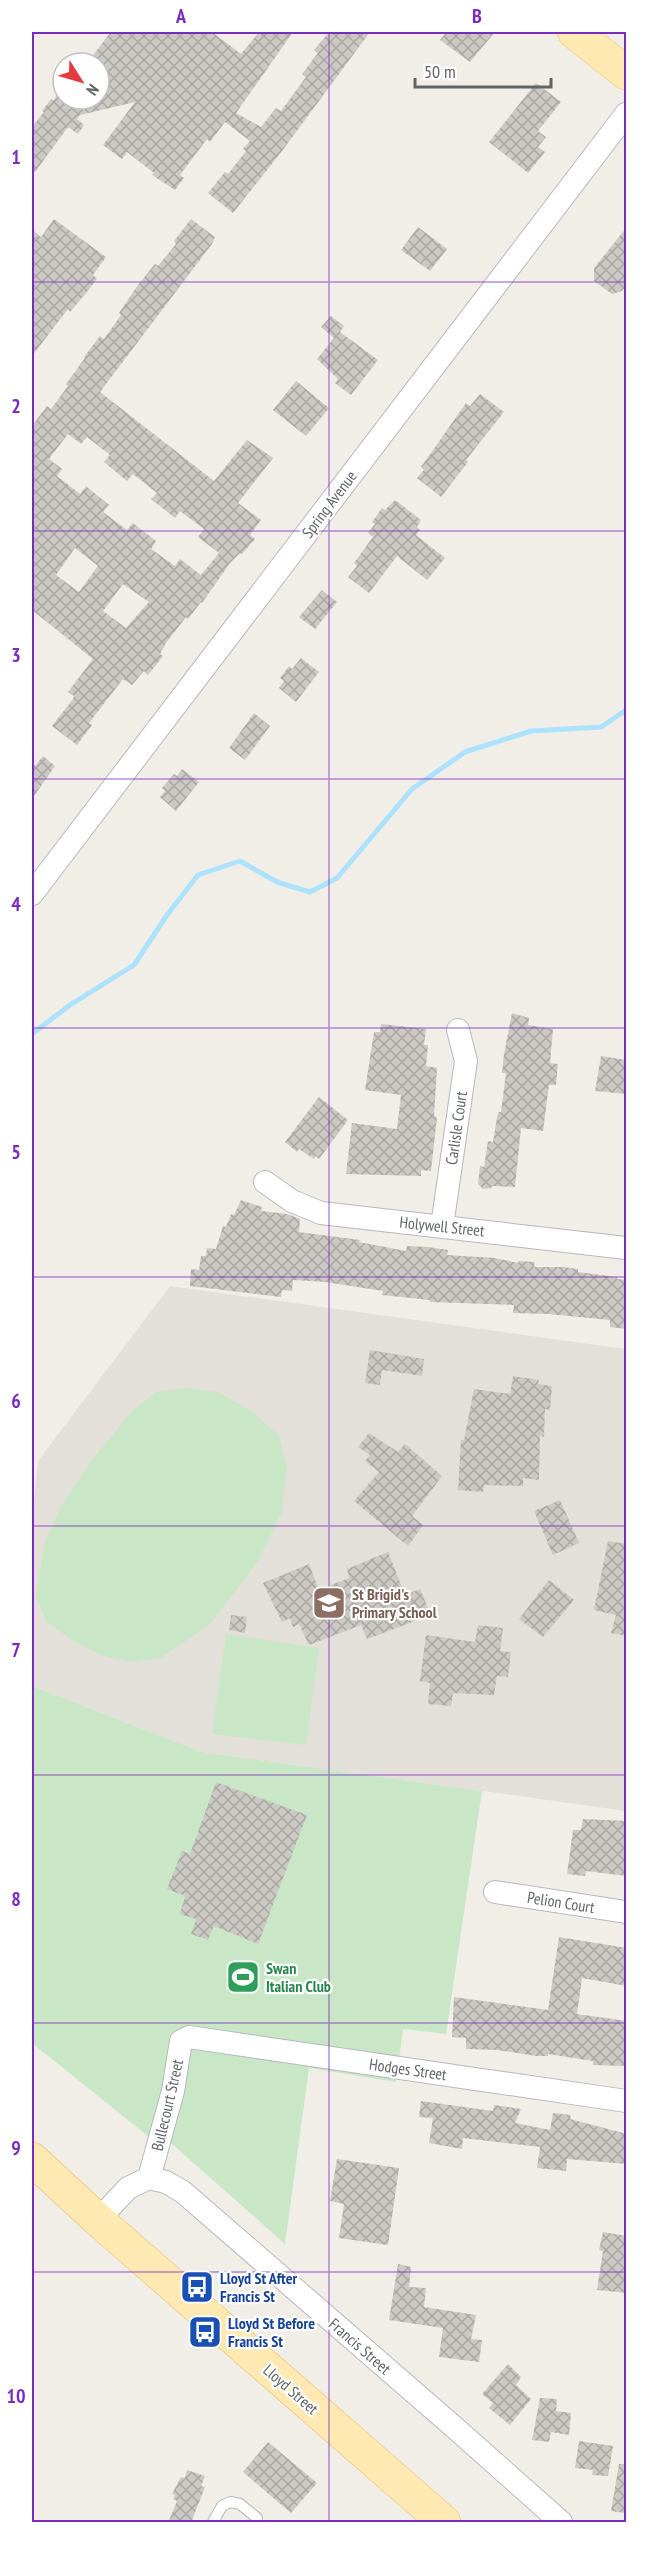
<svg xmlns="http://www.w3.org/2000/svg" width="658" height="2554" font-family="'PT Sans Narrow',sans-serif">
  <defs>
    <pattern id="building-cross-hatch" width="8" height="8" patternUnits="userSpaceOnUse" patternTransform="scale(1.5)"><rect width="8" height="8" fill="#ccc9c4"/><path d="M0 0l8 8M0 8l8-8" fill="none" stroke="#a9a7a3"/></pattern>
  </defs>
  <rect width="100%" height="100%" fill="#f1eee8"/>
  <!-- education -->
  <path fill="#e3dfd9" d="M170 1286 626 1349V1811L202 1752 32 1686V1520L38 1461Z"/>
  <!-- pitch -->
  <path fill="#c9e7c6" d="M186 1388 218 1392 253 1412 279 1436 287 1468 282 1512 258 1561 210 1624 161 1658 134 1662 101 1655 72 1640 46 1621 36 1596 45 1542 61 1506 93 1459 131 1412 156 1392Z
    M226 1634 319 1648 306 1745 212 1734Z
    M32 1686 202 1752 482 1791 446 2034 403 2029 396 2082 309 2068 285 2244 172 2144 149 2137 32 2043Z"/>
  <g fill="none" stroke-linecap="round" stroke-linejoin="round">
    <!-- stream -->
    <path stroke="#ace2fd" stroke-width="5" d="M32 1034 70 1005 134 965 167 915 198 875 240 861 277 882 310 892 337 878 412 789 465 752 531 731 601 727 626 710"/>
  </g>
  <!-- building -->
  <path fill="url(#building-cross-hatch)" fill-rule="evenodd" d="M111 32H212L241 54 259 32H293L236 113 261 127 276 108 281 111 306 77 302 74 318 53 314 50 329 32H370L282 151 233 213 208 193 225 172 228 174 246 151 243 149 250 141 225 122 210 142 207 139 180 175 184 178 175 190 152 175 154 173 127 152 122 159 103 145 135 102 80 115 77 119 84 125 78 134 68 127 32 176V127L44 112 42 111 51 99 53 101 57 95 61 99H99V63H87Z
    M447 32H495L470 62 440 40Z
    M536 83 561 102 538 131 546 137 538 147 545 152 528 173 489 142Z
    M54 219 106 257 93 275 97 279 87 292 70 312 68 309 32 356V229L41 237Z
    M191 219 215 237 212 244 100 392 214 481 247 440 273 458 238 503 261 520 250 535 255 539 242 554 240 553 230 563 202 603 201 602 188 619 186 617 166 643 160 654 163 656 148 675 144 671 132 685 123 679 89 723 92 725 77 745 52 726 73 699 74 696 68 692 93 659 32 610V426L47 406 51 409 68 386 66 384 85 358 84 357 100 336 104 339 121 315 119 313 138 285 155 264 158 266 176 244 174 241ZM68 434 81 444 87 437 110 455 104 462 127 481 133 474 157 493 151 499 175 518 180 511 204 529 198 537 219 553 201 575 180 559 175 566 151 549 156 541 133 523 127 530 103 512 109 505 86 486 80 494 57 476 62 469 49 459ZM75 548 98 566 79 592 56 575ZM123 584 149 602 126 628 103 611Z
    M418 227 447 249 430 271 401 250Z
    M627 227V285L622 291 612 294 594 281V268Z
    M331 316 344 326 340 332 378 360 351 395 335 383 338 379 317 359 334 338 321 327Z
    M296 381 329 408 306 436 273 410Z
    M480 394 504 412 466 460 468 462 441 497 417 478 424 470 421 467 466 403 470 406Z
    M395 500 421 520 417 527 420 530 416 535 445 558 427 580 397 556 369 593 348 577 357 566 354 563 373 537 368 533 375 524 372 522 382 508 385 510Z
    M322 590 337 602 315 629 299 617Z
    M301 658 319 672 296 702 279 688 284 681 280 678 289 666 292 669Z
    M254 713 270 726 245 760 229 748Z
    M43 756 55 766 32 799V762L35 766Z
    M182 769 199 782 176 811 160 797 165 791 162 788 174 774 177 776Z
    M512 1013 529 1018 528 1025 553 1029 550 1063 558 1064 556 1085H549L543 1131 521 1128 515 1187 493 1186 491 1188 483 1189 478 1184 480 1166 484 1167 488 1141 493 1142 498 1112H501L506 1073H502L504 1054Z
    M381 1024 426 1029 424 1045H428L426 1066 437 1068 434 1116 437 1117 431 1171 421 1170V1176L346 1174 352 1123 397 1129 401 1095 365 1090 374 1032H380Z
    M601 1056 627 1060V1094L595 1091Z
    M319 1097 348 1120 319 1159 316 1156 314 1159 299 1149 297 1152 285 1142Z
    M241 1200 262 1207 261 1211 287 1214 300 1219 299 1232 360 1240 359 1242 406 1251 407 1246 428 1247 448 1250 447 1255 495 1258 518 1263 519 1261 535 1262 534 1267H564L578 1269V1272L617 1277V1279L627 1280V1329L610 1327V1320L548 1314 513 1313 514 1305 430 1302V1300L382 1295 383 1291 325 1282 293 1280 292 1291 282 1290 281 1297 190 1286 191 1269 199 1270 201 1256H206L207 1248 216 1249 223 1226 226 1227 231 1214 234 1215Z
    M370 1350 424 1359 422 1376 382 1370 380 1385 365 1383Z
    M513 1376 539 1380 538 1384 552 1386 550 1410 545 1409 544 1437 540 1436 539 1480 523 1478V1486L484 1485 483 1492 458 1490 461 1440H464L474 1389 510 1394Z
    M369 1433 398 1452 405 1444 442 1476 412 1516 423 1525 408 1546 354 1501 379 1472 365 1461 370 1455 358 1447Z
    M560 1500 579 1543 553 1555 534 1511Z
    M608 1541 627 1544V1636L611 1633 616 1615 594 1610Z
    M388 1552 405 1595 420 1589 431 1615 367 1639 361 1625 309 1645 299 1624 293 1627 290 1618 282 1622 263 1583 309 1564 319 1590 349 1578 347 1569Z
    M549 1580 574 1600 543 1637 519 1619Z
    M231 1615 247 1617 245 1633 229 1630Z
    M478 1625 503 1628 500 1651 511 1652 508 1677 497 1676 494 1695 453 1693 451 1706 428 1704 430 1683 420 1681 426 1635 475 1642Z
    M216 1782 307 1815 258 1944 214 1926 208 1940 191 1934 196 1919 180 1914 185 1896 167 1889 182 1851 190 1854Z
    M583 1819 627 1821V1876L586 1871 585 1876 567 1874 573 1830H581Z
    M559 1937 627 1948V1986L582 1978 577 2014 627 2021V2066L593 2065V2061L548 2054V2056H536L498 2050 466 2049V2038L452 2037 454 1997 548 2010Z
    M421 2101 493 2111 494 2105 521 2109 515 2123 550 2130 553 2113 571 2115 570 2119 627 2134V2164L567 2159 566 2171 537 2168 540 2147 463 2138 462 2149 429 2143 433 2118 419 2117Z
    M337 2159 399 2168 388 2245 339 2238 344 2204 330 2201Z
    M603 2232 627 2236V2293L597 2290 603 2251 599 2250Z
    M398 2264 411 2267 409 2287 426 2288 424 2307 476 2315 471 2339 482 2340 479 2362 439 2357 443 2328 389 2320Z
    M508 2364 521 2377 516 2385 531 2399 510 2425 489 2408 493 2403 482 2394Z
    M540 2398 557 2399 556 2411 571 2413 569 2435 551 2432 549 2442 532 2440Z
    M579 2441 613 2446 608 2476 592 2475 593 2470 575 2468Z
    M268 2442 317 2483 291 2513 243 2472Z
    M619 2464H627L625 2513 611 2511Z
    M187 2470 205 2476 201 2486 205 2487 191 2523H168L177 2501 173 2499 175 2495 172 2494 181 2477 185 2478Z"/>
  <g fill="none" stroke-linecap="round" stroke-linejoin="round">
    <defs>
      <path id="service" d="M213 2522 222 2506 230 2502 240 2504 257 2518"/>
      <path id="minor" d="M32 894 626 114
        M265 1182 292 1201 321 1213 626 1248
        M442 1226 466 1061 458 1030
        M495 1892 626 1912
        M149 2178 173 2091 181 2041 189 2037 626 2101
        M98 2220 128 2188 149 2178 166 2182 183 2192 454 2427 561 2522"/>
      <path id="primary" d="M574 32 626 73
        M32 2159 98 2220 444 2522"/>
    </defs>
    <!-- service casing -->
    <use href="#service" stroke="#b5b8bc" stroke-width="12"/>
    <!-- minor casing -->
    <use href="#minor" stroke="#b5b8bc" stroke-width="24"/>
    <!-- primary casing -->
    <use href="#primary" stroke="#eeb964" stroke-width="34"/>
    <!-- service -->
    <use href="#service" stroke="#fff" stroke-width="10"/>
    <!-- minor -->
    <use href="#minor" stroke="#fff" stroke-width="22"/>
    <!-- primary -->
    <use href="#primary" stroke="#fde9b1" stroke-width="33"/>
  </g>
  <!-- grid -->
  <path fill="none" stroke="#7b2cbf" stroke-width="1.5" stroke-opacity="0.55" d="M329 32V2522M32 282H626M32 531H626M32 779H626M32 1028H626M32 1277H626M32 1526H626M32 1775H626M32 2023H626M32 2272H626"/>
  <!-- icons -->
  <defs>
    <symbol id="school-square" viewBox="-11 -11 22 22"><rect x="-9" y="-9" width="18" height="18" rx="4" fill="#8d6e63" stroke="#fff"/><path d="M0-5L7-2L0 1L-7-2ZM-4 1L0 2.5L4 1V4Q0 6-4 4Z" fill="#fff"/></symbol>
    <symbol id="stadium-square" viewBox="-11 -11 22 22"><rect x="-9" y="-9" width="18" height="18" rx="4" fill="#2e9e5b" stroke="#fff"/><path d="M0-5a6.5 5 0 1 0 0 10a6.5 5 0 1 0 0-10ZM-3.5-1.8h7v3.6h-7Z" fill="#fff"/></symbol>
    <symbol id="bus-square" viewBox="-11 -11 22 22"><rect x="-9" y="-9" width="18" height="18" rx="4" fill="#1a4fb4" stroke="#fff"/><path d="M-5-6H5V4H4V6H2V4H-2V6H-4V4H-5ZM-3.5-4V0h7V-4ZM-3.5 1.2v1.5H-2V1.2ZM2 1.2v1.5H3.5V1.2Z" fill="#fff"/></symbol>
  </defs>
  <g fill-rule="evenodd">
    <use href="#school-square" x="310" y="1584" width="38" height="38"/>
    <use href="#stadium-square" x="224" y="1958" width="38" height="38"/>
    <use href="#bus-square" x="178" y="2268" width="38" height="38"/>
    <use href="#bus-square" x="186" y="2313" width="38" height="38"/>
  </g>
  <g text-anchor="middle" stroke-width="4.5" stroke-linejoin="round" paint-order="stroke">
    <!-- street labels -->
    <g font-size="16" fill="#5f6467" stroke="#fff">
      <text transform="translate(329 504) rotate(-53)" y="6">Spring Avenue</text>
      <text transform="translate(456 1128) rotate(-82)" y="6">Carlisle Court</text>
      <text transform="translate(442 1226) rotate(6)" y="6">Holywell Street</text>
      <text transform="translate(561 1902) rotate(9)" y="6">Pelion Court</text>
      <text transform="translate(408 2069) rotate(8)" y="6">Hodges Street</text>
      <text transform="translate(167 2105) rotate(-77)" y="6">Bullecourt Street</text>
      <text transform="translate(360 2346) rotate(41)" y="6">Francis Street</text>
      <text transform="translate(291 2389) rotate(41)" y="6">Lloyd Street</text>
    </g>
    <!-- education labels -->
    <g font-size="16" font-weight="bold" fill="#785e54" stroke="#fff" text-anchor="start">
      <text x="352" y="1600">St Brigid's<tspan x="352" dy="18">Primary School</tspan></text>
    </g>
    <!-- leisure labels -->
    <g font-size="16" font-weight="bold" fill="#27864d" stroke="#fff" text-anchor="start">
      <text x="266" y="1974">Swan<tspan x="266" dy="18">Italian Club</tspan></text>
    </g>
    <!-- transit labels -->
    <g font-size="16" font-weight="bold" fill="#164399" stroke="#fff" text-anchor="start">
      <text x="220" y="2284">Lloyd St After<tspan x="220" dy="18">Francis St</tspan></text>
      <text x="228" y="2329">Lloyd St Before<tspan x="228" dy="18">Francis St</tspan></text>
    </g>
  </g>
  <!-- border -->
  <rect width="658" height="2554" fill="none" stroke="#ffffff" stroke-width="66"/>
  <!-- north arrow -->
  <g transform="translate(81 81) rotate(127)"><circle r="28" fill="#ffffff" stroke="#bfc1c2" stroke-width="1.5"/>
  <path d="M0-4.5L10 22L0 15L-10 22Z" fill="#e53a3e"/>
  <text y="-9" font-size="16" font-weight="bold" text-anchor="middle" fill="#5f6467">N</text>
  </g>
  <!-- scale -->
  <path d="M415 78v9h136v-9" fill="none" stroke="#5f6467" stroke-width="3"/>
  <text x="424" y="78" font-size="18" fill="#5f6467" stroke="#ffffff" stroke-width="4.5" paint-order="stroke">50 m</text>
  <rect x="33" y="33" width="592" height="2488" fill="none" stroke="#7b2cbf" stroke-width="2"/>
  <g font-size="20" text-anchor="middle" font-weight="bold" fill="#7b2cbf">
    <text x="181" y="23">A</text>
    <text x="477" y="23">B</text>
    <text x="16" y="164">1</text>
    <text x="16" y="413">2</text>
    <text x="16" y="662">3</text>
    <text x="16" y="911">4</text>
    <text x="16" y="1159">5</text>
    <text x="16" y="1408">6</text>
    <text x="16" y="1657">7</text>
    <text x="16" y="1906">8</text>
    <text x="16" y="2155">9</text>
    <text x="16" y="2403">10</text>
  </g>
</svg>
